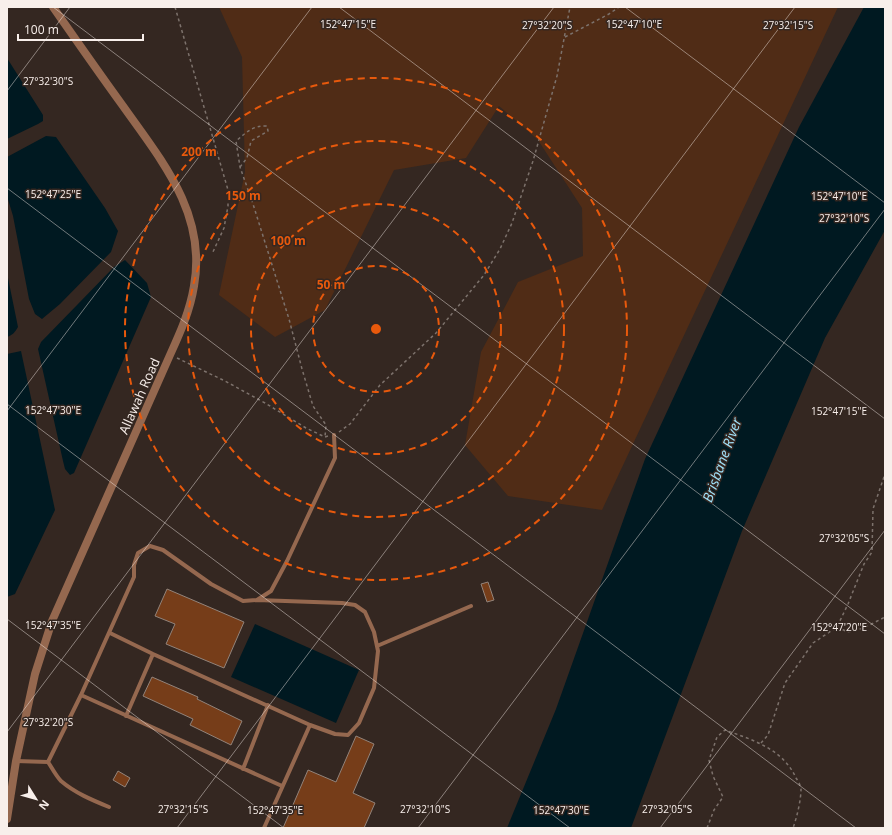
<svg xmlns="http://www.w3.org/2000/svg" width="892" height="835" font-family="'Open Sans',sans-serif">
  <rect width="100%" height="100%" fill="#342721"/>
  <!-- green -->
  <path fill="#502c16" d="M219 7H838L602 510 508 496 465 445 481 352 518 282 583 256 582 208 538 140 499 106 466 158 394 170 325 310 275 337 219 295 245 172 242 57Z"/>
  <!-- water -->
  <path fill="#001921" d="M864 7H885V230L825 338 742 531 631 828H507L556 709 645 459 799 127Z
    M7 58 43 115V121L38 124 7 139Z
    M46 136 56 137 105 208 118 231 111 252 60 304 42 319 35 314 29 299 13 216 7 196V157Z
    M125 260 147 283 151 297 74 473 70 475 65 469 63 461 38 349 41 342 114 267Z
    M7 273 18 327C15 332 13 335 7 337Z
    M21 351 55 510 15 594 7 597V354Z
    M255 624 359 670 336 723 231 677Z"/>
  <!-- building -->
  <path fill="#763d19" stroke="#92837a" d="M488 582 494 600 487 602 481 584Z
    M167 589 244 622 224 668 166 644 175 624 155 616Z
    M152 677 198 697 197 699 242 721 231 745 190 725 193 719 143 696Z
    M356 736 374 744 353 793 375 803 364 828H283L308 770 336 782Z
    M118 771 130 778 125 787 113 780Z"/>
  <g fill="none" stroke-linecap="round" stroke-linejoin="round">
    <!-- path -->
    <path stroke="#7d726c" stroke-width="1.5" stroke-dasharray="3 3" stroke-linecap="butt" d="M175 7 228 190V206L224 228 212 254
      M565 37 609 14 619 7
      M240 167 247 158 251 141 268 131 267 126C253 125 247 132 236 141L240 167 253 204 289 319 302 369 313 406 326 425 325 437
      M177 358 225 381 265 403 306 428 325 437 328 436
      M339 432 350 424 380 385 436 333 484 275 500 249 512 223 533 161 557 76 570 7
      M837 627 848 632 864 628 885 617
      M761 743 768 735 785 683 813 643 837 627 848 604 864 564 872 552 873 509 885 474
      M707 828 714 810 723 797 713 776 709 760 717 737 725 730C753 740 783 749 796 778 798 781 801 786 801 789 801 800 797 817 793 828"/>
    <!-- lane -->
    <path stroke="#95684f" stroke-width="4" d="M110 633 153 654 310 725 335 734 348 735 359 723 374 688 378 651 374 632 365 612 355 605 342 603 257 600
      M377 646 471 606
      M81 695 282 786
      M126 716 153 654
      M16 761 48 762
      M48 762 81 695 134 577V565L138 553 150 546 163 550 211 584 243 601 257 600 271 591 287 561 335 458 334 435
      M48 762C52 768 56 776 61 781 75 793 92 800 109 807
      M243 769 268 705
      M264 828 310 725"/>
    <!-- street -->
    <path stroke="#95684f" stroke-width="8" d="M7 819 16 761 35 674 52 621 170 355C180 333 190 311 194 286 207 214 162 161 123 106 99 73 76 40 53 7"/>
  </g>
  <!-- ticks -->
  <path fill="none" stroke="#f8efeb" stroke-width="1" stroke-opacity="0.45" d="M53 7 885 634M339 7 885 419M625 7 885 203M7 91 70 7M7 188 856 828M7 404 570 828M7 411 312 7M7 619 284 828M7 732 554 7M177 828 795 7M418 828 885 209M660 828 885 530"/>
  <!-- distance rings -->
  <g fill="none" stroke="#e8590c" stroke-width="2" stroke-dasharray="7 5">
    <circle cx="376" cy="329" r="63"/>
    <circle cx="376" cy="329" r="125"/>
    <circle cx="376" cy="329" r="188"/>
    <circle cx="376" cy="329" r="251"/>
  </g>
  <g text-anchor="middle" stroke-width="3" stroke-linejoin="round" paint-order="stroke">
    <!-- street labels -->
    <g font-size="13" fill="#f8efeb" stroke="#342721">
      <text transform="translate(139 396) rotate(-66)" y="5">Allawah Road</text>
    </g>
    <!-- water labels -->
    <g font-size="14" font-style="italic" fill="#a0e2fa" stroke="#342721">
      <text transform="translate(722 460) rotate(-70)" y="5">Brisbane River</text>
    </g>
  </g>
  <g font-size="10" text-anchor="middle" fill="#f8efeb" stroke="#342721" stroke-width="3" stroke-linejoin="round" paint-order="stroke">
    <text x="634" y="28">152°47'10"E</text>
    <text x="348" y="28">152°47'15"E</text>
    <text x="547" y="29">27°32'20"S</text>
    <text x="788" y="29">27°32'15"S</text>
    <text x="48" y="85">27°32'30"S</text>
    <text x="53" y="198">152°47'25"E</text>
    <text x="839" y="200">152°47'10"E</text>
    <text x="844" y="222">27°32'10"S</text>
    <text x="53" y="414">152°47'30"E</text>
    <text x="839" y="415">152°47'15"E</text>
    <text x="844" y="542">27°32'05"S</text>
    <text x="53" y="629">152°47'35"E</text>
    <text x="839" y="631">152°47'20"E</text>
    <text x="48" y="726">27°32'20"S</text>
    <text x="183" y="813">27°32'15"S</text>
    <text x="425" y="813">27°32'10"S</text>
    <text x="667" y="813">27°32'05"S</text>
    <text x="275" y="814">152°47'35"E</text>
    <text x="561" y="814">152°47'30"E</text>
  </g>
  <circle cx="376" cy="329" r="6" fill="#e8590c" stroke="#342721" stroke-width="2"/>
  <g font-size="12" text-anchor="middle" font-weight="bold" fill="#e8590c" stroke="#342721" stroke-width="3" stroke-linejoin="round" paint-order="stroke">
    <text x="199" y="156">200 m</text>
    <text x="243" y="200">150 m</text>
    <text x="288" y="245">100 m</text>
    <text x="331" y="289">50 m</text>
  </g>
  <!-- border -->
  <rect width="892" height="835" fill="none" stroke="#f8efeb" stroke-width="16"/>
  <!-- north arrow -->
  <g transform="translate(36 799) rotate(127)" stroke="#342721" stroke-width="3" paint-order="stroke">
  <path d="M0-3L7 15L0 10L-7 15Z" fill="#f8efeb"/>
  <text y="-6" font-size="11" font-weight="bold" text-anchor="middle" fill="#f8efeb">N</text>
  </g>
  <!-- scale -->
  <path d="M18 34v6h125v-6" fill="none" stroke="#f8efeb" stroke-width="2"/>
  <text x="24" y="34" font-size="12" fill="#f8efeb" stroke="#342721" stroke-width="3" paint-order="stroke">100 m</text>
</svg>
